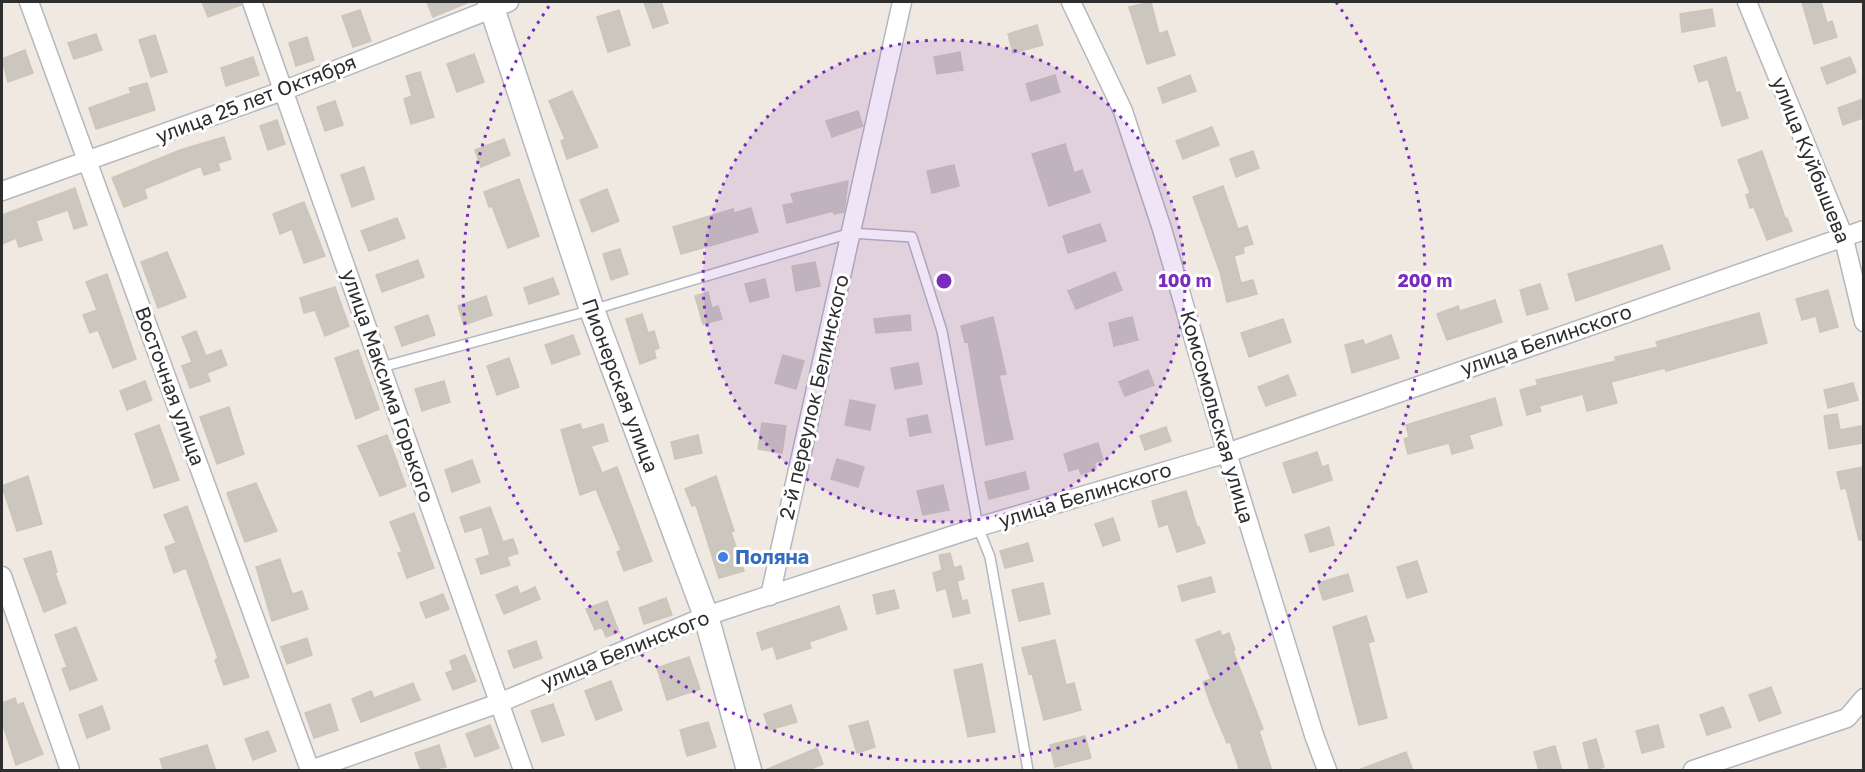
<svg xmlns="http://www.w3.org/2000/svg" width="1865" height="772" font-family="'Golos Text',sans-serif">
  <rect width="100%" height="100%" fill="#efe9e1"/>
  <!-- building -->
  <path fill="#cbc7bf" stroke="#cbc5ba" stroke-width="1.5" d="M202 2H241V5L208 17Z
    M427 2H469L433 17Z
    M644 2H661L668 23 653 28Z
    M1151 2 1159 34 1167 31 1175 55 1147 64 1129 7Z
    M1802 2H1821L1827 23 1832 21 1837 37 1814 44Z
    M1712 9 1715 26 1682 32 1680 14Z
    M360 10 371 41 353 47 342 16Z
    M619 10 630 45 608 52 597 17Z
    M1037 25 1043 45 1013 53 1008 34Z
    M96 34 102 50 74 59 68 43Z
    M155 35 167 72 151 77 139 40Z
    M307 37 314 60 296 66 289 43Z
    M25 50 33 73 8 82 2 59Z
    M960 52 963 70 937 74 934 57Z
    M474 54 484 82 457 92 447 64Z
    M253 57 259 75 226 86 221 68Z
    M1726 57 1736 93 1740 92 1748 118 1722 126 1708 79 1699 82 1694 66Z
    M1850 57 1856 72 1827 84 1821 68Z
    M420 72 434 117 411 124 404 99 412 96 406 76Z
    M1055 75 1060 92 1031 101 1026 84Z
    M1190 75 1196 91 1163 103 1158 88Z
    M147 83 155 110 96 129 89 108 131 93 129 88Z
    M572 91 598 147 567 159 561 141 565 139 549 101Z
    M1863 99V118L1843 125 1838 108Z
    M335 101 343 125 325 131 317 107Z
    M858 111 863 126 832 137 826 121Z
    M277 120 285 144 268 150 260 126Z
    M1212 127 1219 145 1183 159 1176 141Z
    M224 137 231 159 218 163 220 170 204 175 201 166 144 189 147 198 124 207 112 178 180 150Z
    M504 139 510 155 481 167 475 150Z
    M1065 144 1074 173 1082 170 1090 192 1049 206 1032 154Z
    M1253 151 1259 168 1236 177 1230 159Z
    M1762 151 1785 218H1787L1792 231 1767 240 1754 207 1750 208 1746 195 1750 193 1738 160Z
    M954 165 959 186 932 193 927 171Z
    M364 167 374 199 352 207 341 175Z
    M519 179 539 236 508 248 492 206 489 207 484 192Z
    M848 181 844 212 834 214 833 211 787 223 783 205 794 203 791 194Z
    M1223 186 1238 229 1247 226 1253 244 1243 247 1244 253 1234 256 1241 283 1253 280 1257 294 1227 302 1220 272 1193 197Z
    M75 188 87 225 74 229 68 210 36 221 42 240 19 247 16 238 2 244V215Z
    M607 189 619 221 592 232 580 200Z
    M304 202 325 256 304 263 292 229 280 234 273 214Z
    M751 208 758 232 681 254 673 227 733 209 734 213Z
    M397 218 405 238 369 251 361 231Z
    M1100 224 1106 241 1068 253 1063 236Z
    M1662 245 1670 269 1576 301 1568 274Z
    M620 249 628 274 611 280 603 254Z
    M167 252 186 297 158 308 141 262Z
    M418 260 424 277 382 292 376 275Z
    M815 262 820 286 796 291 792 266Z
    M1115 272 1122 290 1076 309 1068 291Z
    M107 274 136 359 113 368 98 330 90 333 83 315 97 310 86 282Z
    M553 278 559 294 529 304 524 288Z
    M765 279 769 297 750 302 745 284Z
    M1540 284 1548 309 1527 315 1520 290Z
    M335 287 349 326 325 336 315 310 304 313 300 298Z
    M1828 290 1838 327 1820 332 1816 316 1802 320 1796 299Z
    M708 292 712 308 718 306 722 319 703 324 695 296Z
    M486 296 492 315 464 325 458 306Z
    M1495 300 1502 322 1447 340 1437 314 1458 306 1460 311Z
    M1759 313 1767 343 1666 371 1665 368 1611 382 1617 403 1587 411 1583 394 1539 406 1541 411 1527 415 1520 390 1538 385 1536 380 1616 361 1615 357 1658 347 1656 342Z
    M642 314 648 333 654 331 659 348 654 350 656 358 640 364 626 319Z
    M428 315 435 335 402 346 395 327Z
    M910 315 911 330 876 333 874 319Z
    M993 317 1006 374 999 375 1013 439 986 445 968 341 965 342 961 326Z
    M1132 317 1138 340 1114 346 1109 323Z
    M1283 319 1291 342 1249 357 1241 333Z
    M196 331 206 356 221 350 227 365 207 373 210 381 190 388 182 366 192 362 182 337Z
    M573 335 580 354 552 364 545 345Z
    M1391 335 1399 358 1352 373 1345 345 1363 340 1365 345Z
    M358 350 379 409 356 419 335 358Z
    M783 355 804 361 796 389 775 383Z
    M509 358 519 387 497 395 487 366Z
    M918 363 922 384 895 389 891 368Z
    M1148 370 1154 385 1125 396 1119 382Z
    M1288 375 1296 395 1266 406 1258 387Z
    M145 381 152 400 127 410 120 391Z
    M444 381 450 402 422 411 415 389Z
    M1853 383 1858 400 1828 408 1824 390Z
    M1495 398 1502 425 1469 435 1473 448 1452 454 1449 443 1408 454 1404 439 1409 437 1406 425Z
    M850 400 875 405 870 430 845 425Z
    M229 407 244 454 217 464 200 417Z
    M1837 414 1840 430 1861 426 1863 443 1829 449 1824 416Z
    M927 415 931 432 910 436 907 419Z
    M762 423 786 426 782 453 758 449Z
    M580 424 582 430 603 424 608 441 591 446 602 473 617 467 652 561 624 571 617 552 621 550 596 489 580 495 561 430Z
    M159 425 179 480 154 488 135 434Z
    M1166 427 1171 441 1145 450 1140 436Z
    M387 435 406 486 380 496 358 446Z
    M698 435 702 453 675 459 671 442Z
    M1098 443 1103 460 1094 463 1096 469 1081 474 1079 468 1069 471 1064 454Z
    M1317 452 1322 467 1328 465 1332 480 1293 493 1283 463Z
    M837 459 864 467 858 487 831 479Z
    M472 460 480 482 452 492 445 470Z
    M1863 467V540H1859L1846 488 1841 489 1837 472Z
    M1025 472 1029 489 989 499 985 482Z
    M28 476 42 524 17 531 2 486Z
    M716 476 734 531 731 532 744 571 719 578 696 505 692 506 685 489Z
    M256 483 277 531 245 542 227 493Z
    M943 485 949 510 923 515 917 491Z
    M1186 491 1197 527H1199L1205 543 1177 552 1168 524 1159 527 1152 501Z
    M187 506 249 677 224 685 215 660 218 658 186 568 174 573 165 547 176 543 164 515Z
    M490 507 503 542 513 539 518 553 507 557 510 565 481 574 476 559 490 555 482 527 465 532 460 517Z
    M414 513 434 568 407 578 398 553 402 552 390 522Z
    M1113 518 1120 540 1103 546 1095 524Z
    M1329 527 1334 545 1310 552 1305 535Z
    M1028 543 1033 561 1005 568 1000 551Z
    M51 551 57 572 55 573 66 603 44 612 24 559Z
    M950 553 954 568 961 566 964 579 957 581 962 601 967 600 970 613 953 617 946 588 937 591 933 573 942 570 939 555Z
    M280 559 292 594 302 591 308 609 272 621 256 567Z
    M1417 561 1427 592 1407 598 1397 567Z
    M1348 574 1353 591 1323 600 1318 583Z
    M1211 577 1215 592 1182 601 1178 586Z
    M1043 583 1050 614 1019 621 1012 590Z
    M517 586 520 594 535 587 540 599 504 614 496 595Z
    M894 590 899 608 877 614 873 595Z
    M443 594 449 609 426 618 420 603Z
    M666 598 672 615 644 624 639 608Z
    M607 601 619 632 606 637 602 627 595 630 586 609Z
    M839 606 847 629 809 642 811 648 777 659 773 646 762 650 757 633Z
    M1366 616 1374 641 1368 643 1387 718 1359 725 1333 627Z
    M76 627 97 680 70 690 62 669 67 667 55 635Z
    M1220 631 1222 636 1229 633 1235 650 1233 651 1263 729 1259 731 1272 771H1240L1230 742 1227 743 1210 702 1203 682 1211 679 1196 640Z
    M307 638 312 655 287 664 281 647Z
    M1055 640 1066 685 1074 683 1081 710 1044 720 1032 673 1029 674 1022 648Z
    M536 641 542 658 514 668 508 651Z
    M465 655 476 681 453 690 446 673 453 670 450 661Z
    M689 657 700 689 667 700 657 668Z
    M982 664 995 732 968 737 954 670Z
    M611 681 622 710 596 720 585 691Z
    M413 683 420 700 361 722 352 699 371 691 374 698Z
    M1771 687 1781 713 1759 721 1749 695Z
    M15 698 17 705 23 703 43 754 16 765 2 722V703Z
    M330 704 338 730 314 738 305 713Z
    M553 704 564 735 542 742 531 711Z
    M791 705 797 722 769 730 764 714Z
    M102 706 110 729 87 738 79 715Z
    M1723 707 1731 727 1707 735 1700 715Z
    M868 721 875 747 857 753 849 726Z
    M708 722 716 747 687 756 680 730Z
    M490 725 499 748 475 757 466 734Z
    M1658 725 1664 747 1642 753 1636 731Z
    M268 731 276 751 253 760 245 739Z
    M1085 736 1091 758 1055 767 1050 745Z
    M1596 739 1604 767 1590 771 1583 743Z
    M207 745 216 771H164L160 759Z
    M439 745 446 767 421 771 415 753Z
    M1555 746 1562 771H1539L1534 752Z
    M817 748 823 764 806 771H763Z
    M1406 752 1413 771H1361V769Z"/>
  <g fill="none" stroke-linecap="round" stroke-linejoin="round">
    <defs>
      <path id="service" d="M382 367 592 310 851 233 912 237 942 331 978 527 990 557 1028 770"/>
      <path id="minor" d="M29 2 310 770
        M252 2 523 770
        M1071 2 1123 111 1162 229 1227 453 1314 735 1327 770
        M1747 2 1843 235 1864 322
        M2 191 285 90 509 2
        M2 576 70 770
        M770 596 902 2
        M311 770 499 703 706 616 978 527 1227 453 1864 230
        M1693 770 1847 718 1864 698"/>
      <g id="tertiary">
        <path id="s1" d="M490 2 592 310 706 616 749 770"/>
      </g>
    </defs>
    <!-- service casing -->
    <use href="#service" stroke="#b4b7c1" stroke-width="12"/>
    <!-- minor casing -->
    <use href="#minor" stroke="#b4b7c1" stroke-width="21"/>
    <!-- tertiary casing -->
    <use href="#tertiary" stroke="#b4b7c1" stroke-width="27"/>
    <!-- service -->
    <use href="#service" stroke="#fff" stroke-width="9"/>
    <!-- minor -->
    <use href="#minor" stroke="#fff" stroke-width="18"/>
    <!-- tertiary -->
    <use href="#tertiary" stroke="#fff" stroke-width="24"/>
  </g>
  <!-- distance rings -->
  <circle cx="944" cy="281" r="241" fill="#7b2cbf" fill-opacity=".12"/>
  <g fill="none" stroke="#7b2cbf" stroke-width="3" stroke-dasharray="3 6">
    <circle cx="944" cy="281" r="241"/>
    <path d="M1336 2A481 481 0 1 1 552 2"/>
  </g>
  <!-- markers -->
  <circle fill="#3f7fe0" stroke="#fff" stroke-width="2" cx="723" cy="557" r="6"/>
  <g text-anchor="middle" stroke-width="6" stroke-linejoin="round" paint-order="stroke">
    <!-- street labels -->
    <g font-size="20" fill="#2e2e2e" stroke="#fff">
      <text transform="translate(256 99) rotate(-21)" y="7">улица 25 лет Октября</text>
      <text transform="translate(1811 160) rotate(68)" y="7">улица Куйбышева</text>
      <text transform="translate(1546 340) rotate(-19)" y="7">улица Белинского</text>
      <text transform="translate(170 386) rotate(70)" y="7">Восточная улица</text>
      <text transform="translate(388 386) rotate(71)" y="7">улица Максима Горького</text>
      <text dy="7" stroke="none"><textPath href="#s1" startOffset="405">Пионерская улица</textPath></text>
      <text transform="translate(814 397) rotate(-77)" y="7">2-й переулок Белинского</text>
      <text transform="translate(1217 417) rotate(74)" y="7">Комсомольская улица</text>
      <text transform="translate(1085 495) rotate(-17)" y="7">улица Белинского</text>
      <text transform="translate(625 650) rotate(-22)" y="7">улица Белинского</text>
    </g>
    <!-- shop labels -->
    <g font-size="20" font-weight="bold" fill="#366cbe" stroke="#fff" text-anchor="start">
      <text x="735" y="564">Поляна</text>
    </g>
  </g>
  <circle cx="944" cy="281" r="9" fill="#7b2cbf" stroke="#fff" stroke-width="3"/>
  <g font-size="18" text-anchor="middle" font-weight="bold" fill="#7b2cbf" stroke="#fff" stroke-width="6" stroke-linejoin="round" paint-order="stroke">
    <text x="1185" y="287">100 m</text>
    <text x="1425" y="287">200 m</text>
  </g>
  <!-- border -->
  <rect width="1865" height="772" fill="none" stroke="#2e2e2e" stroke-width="6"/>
</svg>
